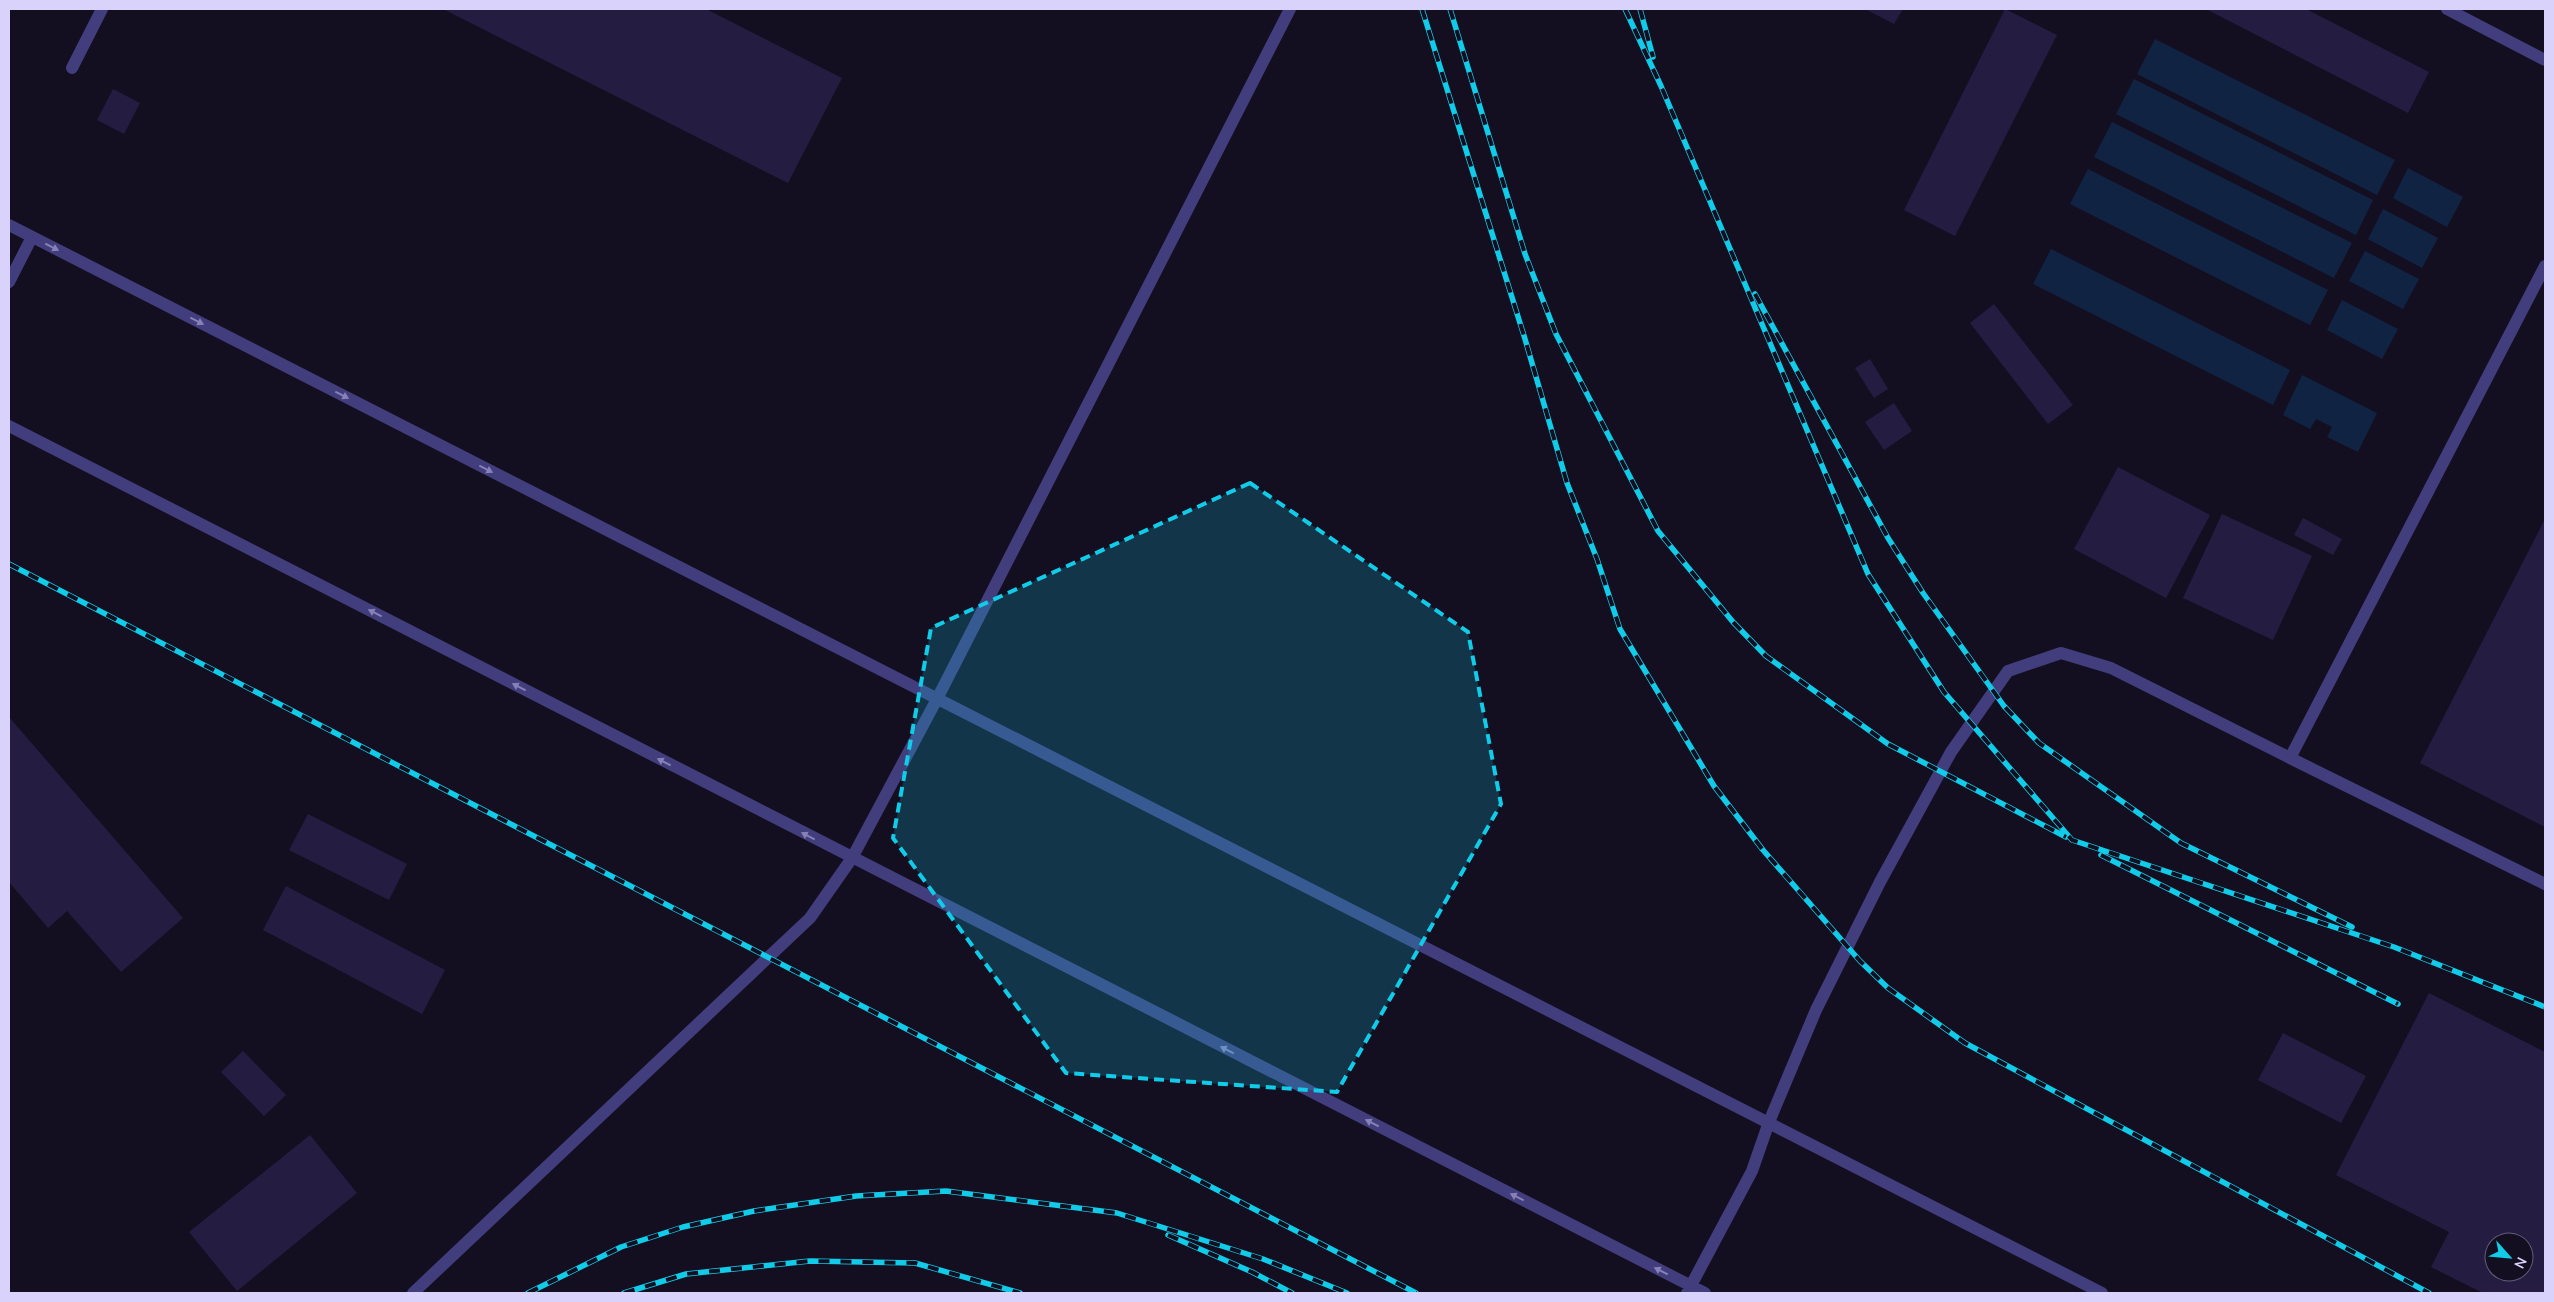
<svg xmlns="http://www.w3.org/2000/svg" width="2554" height="1302" font-family="'Nunito Sans',sans-serif">
  <rect width="100%" height="100%" fill="#130f21"/>
  <!-- water -->
  <path fill="#112343" d="M2155 39 2395 160 2377 195 2137 74Z
    M2134 79 2373 200 2356 235 2116 114Z
    M2112 122 2352 243 2334 278 2094 157Z
    M2408 168 2463 197 2447 227 2393 198Z
    M2088 169 2328 290 2310 325 2070 204Z
    M2383 209 2438 238 2422 268 2368 239Z
    M2051 249 2290 370 2273 405 2033 284Z
    M2365 251 2419 279 2403 309 2349 281Z
    M2342 300 2398 329 2382 359 2327 330Z
    M2302 375 2377 413 2358 452 2327 437 2332 427 2316 419 2310 429 2283 415Z"/>
  <!-- building -->
  <path fill="#251d41" fill-rule="evenodd" d="M443 9H706L842 78 788 183Z
    M1865 9H1903L1894 24Z
    M2005 9 2057 35 1955 236 1904 210Z
    M2206 9H2306L2429 72 2408 113Z
    M113 89 140 103 124 134 97 120Z
    M1994 304 2073 405 2048 424 1970 323Z
    M1870 359 1888 389 1874 398 1855 368Z
    M1894 403 1912 431 1884 450 1865 422Z
    M2118 467 2210 515 2166 598 2074 549Z
    M2222 514 2312 556 2273 640 2183 598Z
    M2303 518 2342 539 2333 555 2294 535Z
    M2545 519V827L2420 763Z
    M9 717 183 918 121 972 67 911 48 928 9 882Z
    M308 814 407 864 389 900 289 850Z
    M286 886 445 970 422 1014 263 930Z
    M2429 993 2545 1052V1293H2483L2431 1267 2449 1232 2336 1175ZM2494 1242H2524V1272H2494Z
    M2283 1033 2366 1076 2341 1123 2258 1080Z
    M243 1051 286 1095 264 1116 221 1072Z
    M310 1135 357 1193 237 1291 189 1232Z"/>
  <g fill="none" stroke-linecap="round" stroke-linejoin="round">
    <!-- lane -->
    <path stroke="#423e7d" stroke-width="12" d="M2447 9 2545 60
      M72 68 102 9
      M9 225 2102 1293
      M9 282 32 237
      M9 426 1705 1293
      M2290 758 2545 884
      M413 1293 810 918 852 858 937 699 1290 9
      M1687 1293 1752 1171 1769 1122 1816 1010 1880 882 1951 752 2008 671 2061 653 2111 668 2290 758 2545 266"/>
    <defs>
      <path id="rail" d="M1422 9 1525 339 1567 483 1597 559 1620 629 1714 786 1763 850 1860 961 1888 988 1965 1043 2429 1293
        M1450 9 1525 254 1556 334 1658 531 1733 622 1766 656 1888 744 2066 837
        M1625 9 1661 86 1868 574 1944 692 2072 840 2394 947 2545 1007
        M1640 9 1653 57
        M1755 294 1888 538 1923 593 2004 706 2039 743 2181 843 2352 927
        M9 564 1416 1293
        M2101 855 2398 1004
        M1168 1235 1252 1272 1292 1293
        M528 1293 621 1247 683 1227 754 1211 856 1196 946 1191 1117 1213 1263 1259 1347 1293
        M624 1293 686 1274 810 1261 915 1263 1020 1293"/>
    </defs>
    <!-- rail casing -->
    <use href="#rail" stroke="#11cce9" stroke-width="5.5"/>
    <!-- rail -->
    <use href="#rail" stroke="#130f21" stroke-width="4" stroke-dasharray="11" stroke-linecap="butt"/>
  </g>
  <!-- one-way arrows -->
  <defs><path id="oneway-solid" d="M-6-.8H1V-3.2L6.5 0L1 3.2V.8H-6Z" transform="scale(1.25)"/></defs>
  <g fill="#8681b6">
    <use href="#oneway-solid" transform="translate(52 247) rotate(27)"/>
    <use href="#oneway-solid" transform="translate(197 321) rotate(27)"/>
    <use href="#oneway-solid" transform="translate(342 395) rotate(27)"/>
    <use href="#oneway-solid" transform="translate(486 469) rotate(27)"/>
    <use href="#oneway-solid" transform="translate(375 613) rotate(-153)"/>
    <use href="#oneway-solid" transform="translate(519 687) rotate(-153)"/>
    <use href="#oneway-solid" transform="translate(664 762) rotate(-153)"/>
    <use href="#oneway-solid" transform="translate(808 836) rotate(-153)"/>
    <use href="#oneway-solid" transform="translate(1227 1050) rotate(-153)"/>
    <use href="#oneway-solid" transform="translate(1372 1123) rotate(-153)"/>
    <use href="#oneway-solid" transform="translate(1517 1197) rotate(-153)"/>
    <use href="#oneway-solid" transform="translate(1661 1271) rotate(-153)"/>
  </g>
  <!-- marked area -->
  <path fill="#11cce9" fill-opacity="0.2" stroke="#11cce9" stroke-width="4" stroke-dasharray="10 6" stroke-linejoin="round" d="M1250 483 1468 632 1501 804 1337 1092 1066 1073 893 838 931 628Z"/>
  <!-- border -->
  <rect width="2554" height="1302" fill="none" stroke="#d9d3fc" stroke-width="20"/>
  <!-- north arrow -->
  <g transform="translate(2509 1257) rotate(117)"><circle r="24" fill="#130f21" stroke="#625d79"/>
  <path d="M0-4L9 19L0 12L-9 19Z" fill="#11cce9"/>
  <text y="-8" font-size="14" font-weight="bold" text-anchor="middle" fill="#d9d3fc">N</text>
  </g>
</svg>
